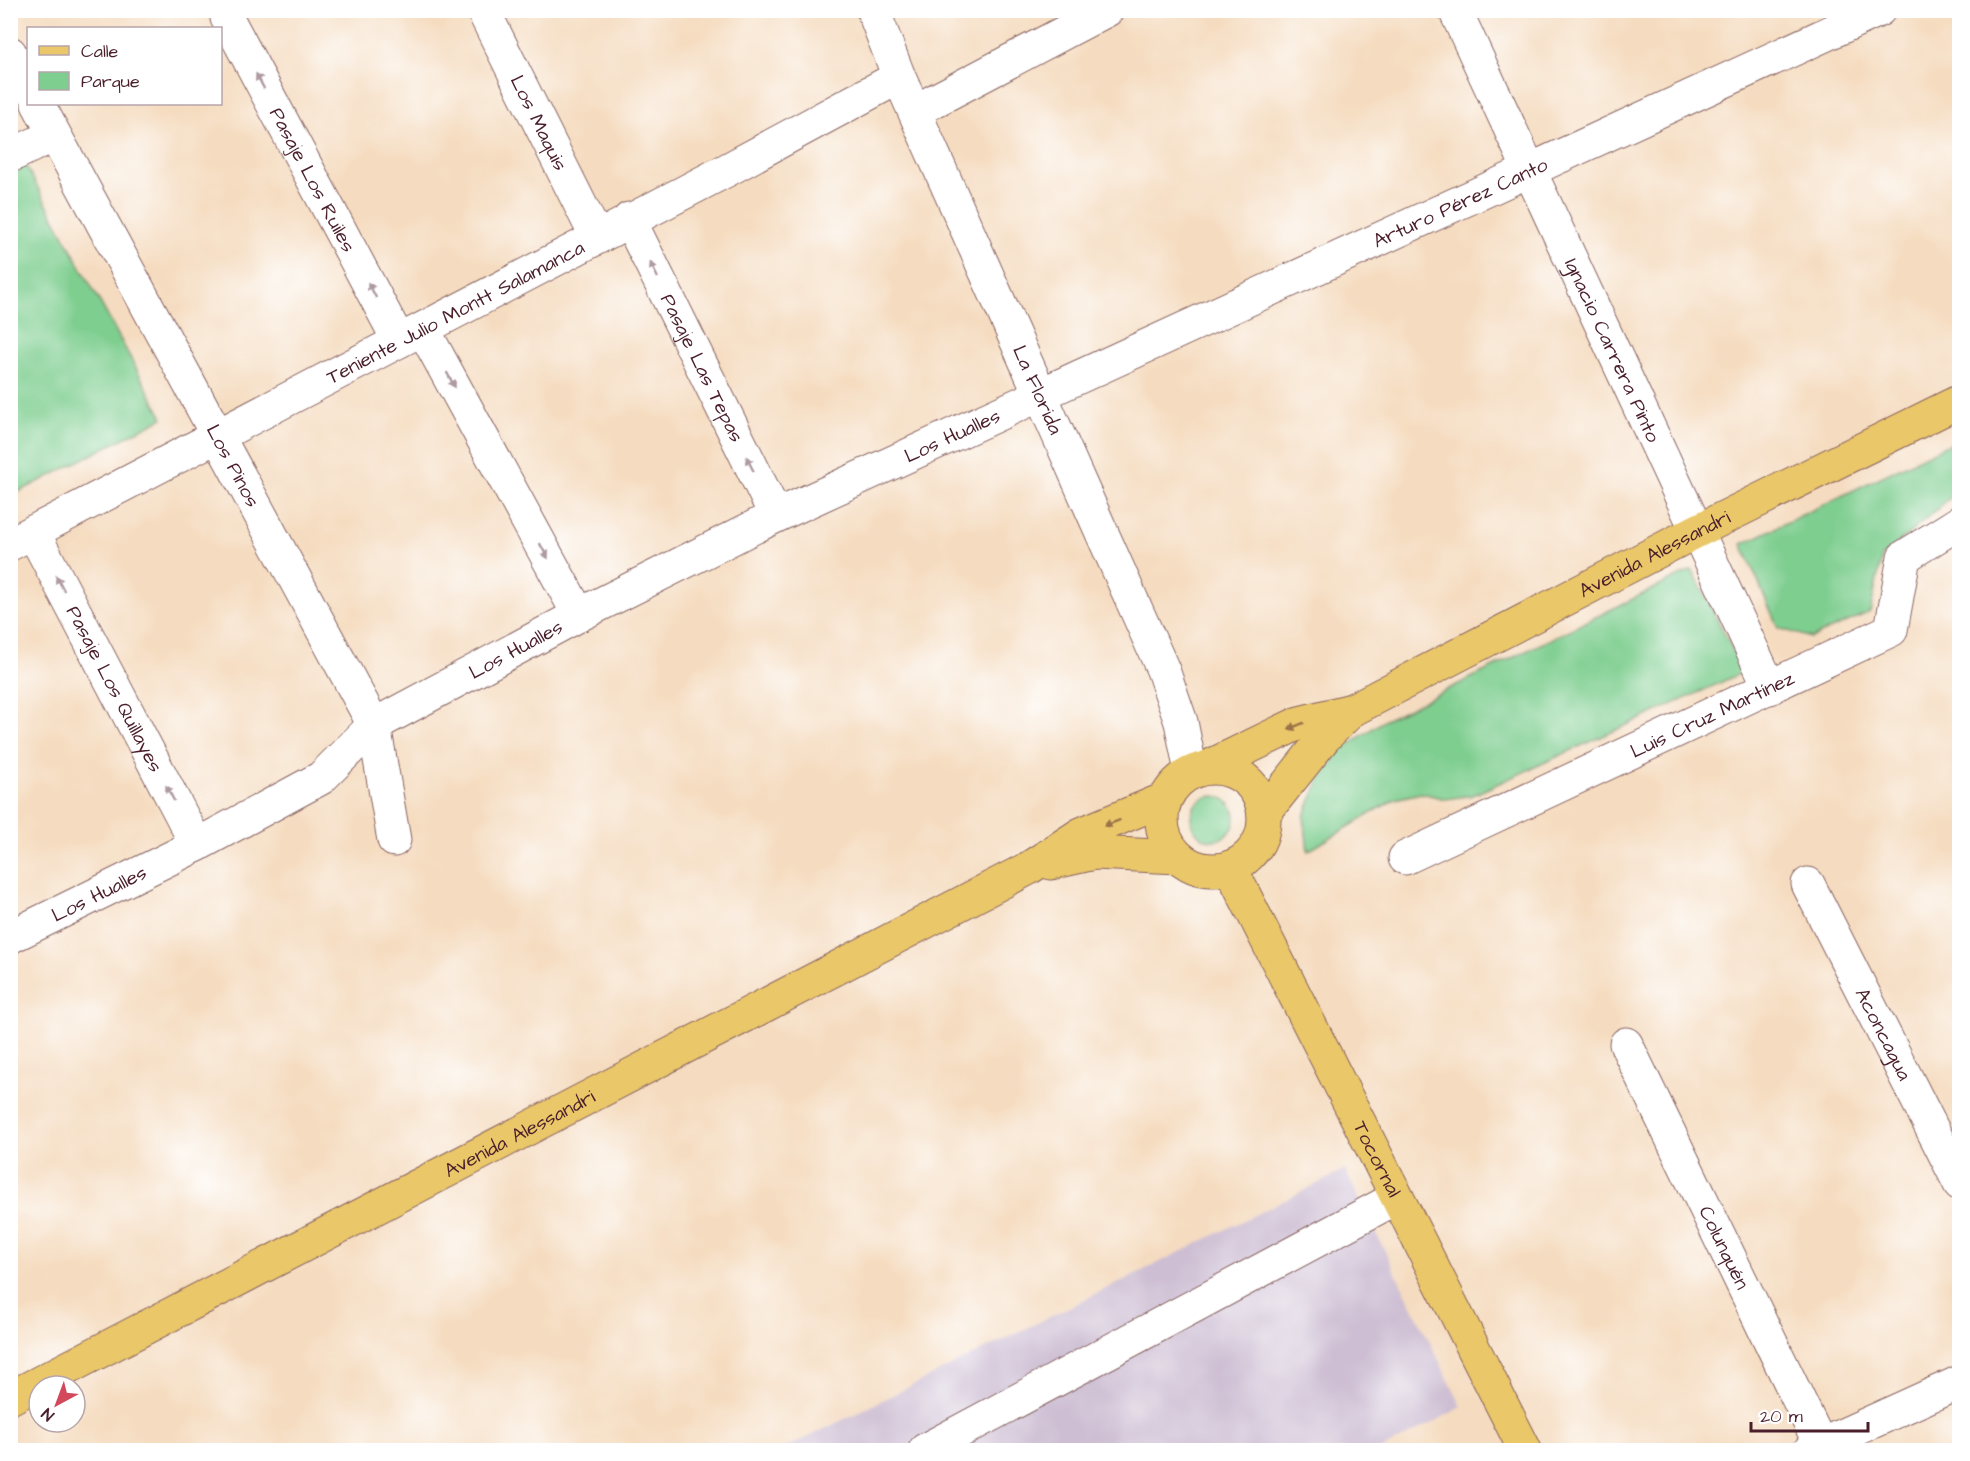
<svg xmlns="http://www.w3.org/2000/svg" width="1970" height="1461" font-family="'Architects Daughter',sans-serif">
  <rect width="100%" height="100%" fill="#fff"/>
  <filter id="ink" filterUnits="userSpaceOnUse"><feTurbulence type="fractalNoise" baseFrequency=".0167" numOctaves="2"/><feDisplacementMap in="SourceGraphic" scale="12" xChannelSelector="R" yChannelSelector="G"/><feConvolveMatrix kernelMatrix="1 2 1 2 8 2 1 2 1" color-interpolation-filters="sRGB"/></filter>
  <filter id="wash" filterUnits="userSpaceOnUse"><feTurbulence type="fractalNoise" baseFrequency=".008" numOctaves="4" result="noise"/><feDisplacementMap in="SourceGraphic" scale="24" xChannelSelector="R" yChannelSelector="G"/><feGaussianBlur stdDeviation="1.35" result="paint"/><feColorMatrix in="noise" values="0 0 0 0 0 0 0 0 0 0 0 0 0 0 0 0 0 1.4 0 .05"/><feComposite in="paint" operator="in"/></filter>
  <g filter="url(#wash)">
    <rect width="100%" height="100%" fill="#f5dcc0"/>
    <!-- industrial -->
    <path fill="#cdbed3" d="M1345 1170 1462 1407 1381 1450H782Z"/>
    <!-- green -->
    <path fill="#7ece8f" stroke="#64765d" stroke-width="1.5" d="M25 164 163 418 11 496 10 171Z
      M1953 442 1959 462V490L1882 557 1870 612 1811 638 1778 628 1742 544Z
      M1692 570 1744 672 1473 795 1446 799 1421 793 1395 799 1308 851 1304 817 1319 781 1342 749 1385 720Z
      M1191 818a22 22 0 1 1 44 0a22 22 0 1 1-44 0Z"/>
  </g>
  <g filter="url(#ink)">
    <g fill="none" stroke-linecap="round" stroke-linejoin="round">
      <defs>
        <g id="minor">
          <path id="s1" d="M483 10 596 236"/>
          <path id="s2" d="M873 10 899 77 1163 670 1181 722 1191 772"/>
          <path id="s3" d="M1455 10 1770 688"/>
          <path id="s4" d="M227 18 399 341"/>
          <path d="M10 53 28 87"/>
          <path id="s5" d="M38 104 374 725 394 840"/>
          <path d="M915 111 1107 10"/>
          <path d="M10 156 54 135"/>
          <path id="s6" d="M629 219 776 516"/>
          <path d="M423 329 579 615"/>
          <path id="s7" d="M33 532 197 845"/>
          <path id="s8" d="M10 544 727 170 899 77"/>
          <path id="s9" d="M1405 858 1891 630 1904 557 1960 522"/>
          <path id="s10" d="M1808 884 1960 1184"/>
          <path id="s11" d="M10 937 197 845 321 778 374 725 579 615 776 516 1879 10"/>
          <path id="s12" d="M1626 1044 1823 1450"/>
          <path d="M925 1450 1396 1198"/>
          <path d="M1810 1450 1960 1382"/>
        </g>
        <g id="major">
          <path id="s13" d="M1208 767 1299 723 1352 710 1697 531 1960 401"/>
          <circle cx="1213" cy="819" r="51"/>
          <path d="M1265 812 1324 738 1352 710"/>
          <path d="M1051 863 1095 853 1178 857"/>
          <path id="s14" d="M1230 867 1525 1450"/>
          <path id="s15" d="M10 1398 1029 868 1081 834 1165 799"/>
        </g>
      </defs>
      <!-- minor casing -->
      <use href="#minor" stroke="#86615f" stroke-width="35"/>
      <!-- major casing -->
      <use href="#major" stroke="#86615f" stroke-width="35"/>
      <!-- minor -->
      <use href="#minor" stroke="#fff" stroke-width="33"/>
      <!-- major -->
      <use href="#major" stroke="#eac769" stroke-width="33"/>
    </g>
    <!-- one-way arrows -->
    <defs><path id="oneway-solid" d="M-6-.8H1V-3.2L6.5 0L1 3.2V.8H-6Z" transform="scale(1.5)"/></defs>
    <g fill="#ae9aa0">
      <use href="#oneway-solid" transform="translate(260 81) rotate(-118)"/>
      <use href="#oneway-solid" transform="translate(654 270) rotate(-116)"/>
      <use href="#oneway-solid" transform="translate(372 290) rotate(-118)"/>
      <use href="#oneway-solid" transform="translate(451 380) rotate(61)"/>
      <use href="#oneway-solid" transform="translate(750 464) rotate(-116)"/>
      <use href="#oneway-solid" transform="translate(544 551) rotate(61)"/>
      <use href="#oneway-solid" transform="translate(60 583) rotate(-118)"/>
      <use href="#oneway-solid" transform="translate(170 793) rotate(-118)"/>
    </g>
    <g fill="#9a734a">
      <use href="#oneway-solid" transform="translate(1296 726) rotate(158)"/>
      <use href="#oneway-solid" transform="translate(1112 823) rotate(159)"/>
    </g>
  </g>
  <g text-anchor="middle" stroke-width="4.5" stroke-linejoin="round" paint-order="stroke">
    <!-- street labels -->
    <g font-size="20" fill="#4a1f2b" stroke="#fff">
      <text dy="7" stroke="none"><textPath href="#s1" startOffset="126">Los Maquis</textPath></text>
      <text dy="7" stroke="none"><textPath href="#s4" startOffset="183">Pasaje Los Ruiles</textPath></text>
      <text dy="7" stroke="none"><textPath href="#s11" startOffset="1630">Arturo Pérez Canto</textPath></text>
      <text dy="7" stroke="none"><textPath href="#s8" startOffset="502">Teniente Julio Montt Salamanca</textPath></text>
      <text dy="7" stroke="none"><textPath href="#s3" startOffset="375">Ignacio Carrera Pinto</textPath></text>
      <text dy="7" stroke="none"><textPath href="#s6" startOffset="166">Pasaje Las Tepas</textPath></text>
      <text dy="7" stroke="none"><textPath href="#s2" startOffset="414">La Florida</textPath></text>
      <text dy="7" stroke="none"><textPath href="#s11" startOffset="1071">Los Hualles</textPath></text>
      <text dy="7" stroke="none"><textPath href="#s5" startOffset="411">Los Pinos</textPath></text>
      <text dy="7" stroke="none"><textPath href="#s13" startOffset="496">Avenida Alessandri</textPath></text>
      <text dy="7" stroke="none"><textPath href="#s11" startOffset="585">Los Hualles</textPath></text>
      <text dy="7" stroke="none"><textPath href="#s7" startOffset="177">Pasaje Los Quillayes</textPath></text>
      <text dy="7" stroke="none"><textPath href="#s9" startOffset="339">Luis Cruz Martínez</textPath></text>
      <text dy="7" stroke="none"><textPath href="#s11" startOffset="99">Los Hualles</textPath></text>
      <text dy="7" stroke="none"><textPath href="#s10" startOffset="168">Aconcagua</textPath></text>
      <text dy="7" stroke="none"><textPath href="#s15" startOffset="574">Avenida Alessandri</textPath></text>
      <text dy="7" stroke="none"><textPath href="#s14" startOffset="327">Tocornal</textPath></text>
      <text dy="7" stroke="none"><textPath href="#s12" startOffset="226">Colunquén</textPath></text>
    </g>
  </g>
  <!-- margin -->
  <rect width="1970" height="1461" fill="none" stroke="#fff" stroke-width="36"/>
  <!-- legend -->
  <rect x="27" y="27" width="195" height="78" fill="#ffffff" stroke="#b7a5aa" stroke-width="1.5"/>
  <rect x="39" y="46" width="30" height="9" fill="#eac769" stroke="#b7a5aa" stroke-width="1.5"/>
  <text x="81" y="57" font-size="18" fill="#4a1f2b">Calle</text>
  <rect x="39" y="72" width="30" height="18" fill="#7ece8f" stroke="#b7a5aa" stroke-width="1.5"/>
  <text x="81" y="87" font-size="18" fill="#4a1f2b">Parque</text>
  <!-- north arrow -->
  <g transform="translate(57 1404) rotate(221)"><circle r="28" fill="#ffffff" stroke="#b7a5aa" stroke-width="1.5"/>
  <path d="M0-4.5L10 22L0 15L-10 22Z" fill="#d1495b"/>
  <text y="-9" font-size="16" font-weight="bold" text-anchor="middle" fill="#4a1f2b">N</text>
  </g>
  <!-- scale -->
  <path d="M1751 1422v9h117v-9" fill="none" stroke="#4a1f2b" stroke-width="3"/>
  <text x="1760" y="1422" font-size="18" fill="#4a1f2b" stroke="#ffffff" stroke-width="4.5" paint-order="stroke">20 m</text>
</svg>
